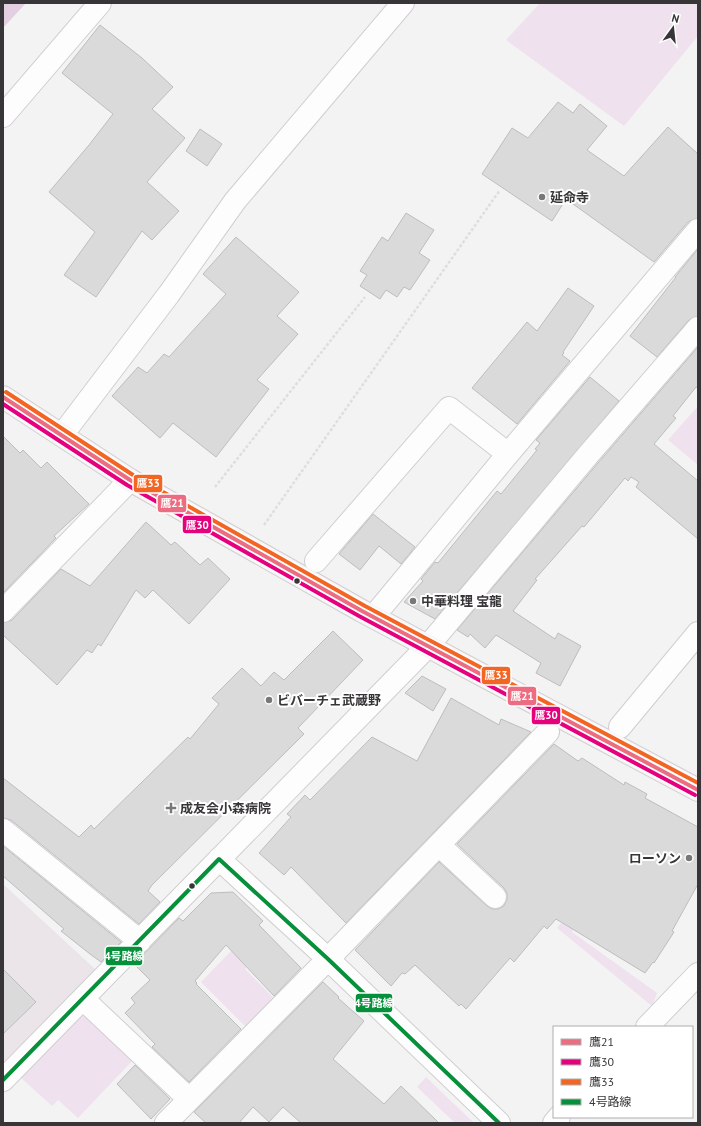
<svg xmlns="http://www.w3.org/2000/svg" width="701" height="1126" font-family="'PT Sans','Noto Sans JP',sans-serif">
  <rect width="100%" height="100%" fill="#f4f3f4"/>
  <!-- built -->
  <path fill="#ebe5ea" d="M3 884 96 970 3 1065Z"/>
  <!-- green -->
  <path fill="#efe1ed" d="M540 3H698V36L624 126 506 40Z
    M698 406V465L668 440Z
    M596 881 601 887 572 932 657 993 652 1006 557 928Z
    M233 949 251 963 245 969 273 997 246 1027 201 982Z
    M80 1015 91 1018 135 1058 78 1118 58 1100 52 1106 21 1078Z
    M426 1077 474 1123H455L417 1087Z"/>
  <!-- forest -->
  <path fill="#e2d0e0" d="M3 3H26L3 28Z"/>
  <!-- building -->
  <path fill="#dbdadb" stroke="#bebdbe" d="M100 25 142 58 173 87 152 109 185 138 147 182 179 211 152 240 142 231 96 297 64 275 95 232 49 192 89 145 113 114 62 73Z
    M558 102 573 113 580 104 607 126 587 150 624 176 668 127 698 154V218L688 222 654 262 566 199 552 221 482 174 512 128 528 138Z
    M200 129 222 144 207 166 186 151Z
    M406 213 434 230 419 253 430 260 410 290 404 287 397 297 386 290 380 299 360 286 367 275 360 271 382 237 388 241Z
    M236 237 299 292 277 316 298 334 257 380 269 389 216 457 173 423 160 438 112 396 138 367 147 373 164 354 169 357 226 294 203 274Z
    M698 249V316L689 320 657 357 630 336 676 277H675Z
    M568 288 594 306 563 352 564 353 562 355 570 361 517 424 472 388 527 322 537 331Z
    M698 347V388L696 387 673 416 676 418 654 444 698 481V539L636 487 639 482 631 477 628 481 625 478 584 527 582 526 535 579 537 580 513 611 555 639 558 633 581 646 560 686 536 673 541 663 496 635 485 648 470 634 468 637 457 630 598 463Z
    M590 377 619 401 435 619 404 602 423 581 421 579 435 562 438 563 497 491 501 494 537 450 535 449 540 443 536 440Z
    M3 436 20 453 23 450 41 468 47 462 89 504 54 536 56 538 3 593Z
    M373 514 415 547 401 564 379 546 360 570 339 554Z
    M146 522 171 545 175 542 200 565 208 558 230 579 189 624 153 590 145 598 136 590 101 646 98 644 92 653 87 650 57 685 3 635V623L12 620 61 569 90 586Z
    M333 631 363 660 298 728 304 734 152 885 148 891 160 902 139 924 11 820 3 818V778L79 837 91 825 94 829 188 737 190 739 219 704 212 698 242 668 261 686 274 672 284 680Z
    M422 676 446 689 433 711 405 693Z
    M451 698 499 725 501 719 531 732 346 923 291 867 284 875 259 853 291 817 287 814 305 795 310 800 372 737 417 761Z
    M554 744 578 761 582 758 624 785 625 782 647 794 645 798 698 827V884L672 931 674 932 654 963 653 962 645 973 556 919 547 929 544 926 514 962 510 958 466 1009 461 1004 459 1006 415 965 405 974 402 973 391 986 355 950 439 862 487 906 492 909H498L504 906 507 899V893L504 888 457 844Z
    M3 846 121 942 101 962 90 954 61 931 64 929 3 876Z
    M233 892 263 921 259 925 301 968 274 996 226 945 195 981 197 983 196 984 241 1029 189 1082 152 1047 155 1044 125 1013 135 1003 131 998 150 980 134 964 179 918 183 921 211 893Z
    M3 969 36 1002 3 1034Z
    M323 982 339 997 338 998 364 1021 333 1059 384 1104 401 1086 439 1123H301L283 1107 269 1122 253 1107 239 1123H206L194 1112Z
    M135 1065 170 1099 151 1119 117 1084Z"/>
  <g fill="none" stroke-linecap="round" stroke-linejoin="round">
    <defs>
      <path id="minor" d="M3 116 100 3
        M62 435 169 294 235 201 403 3
        M316 561 449 408 508 454
        M3 611 130 480
        M374 616 508 454 698 230
        M620 727 698 633
        M3 830 140 941
        M439 845 495 897
        M219 859 328 959 499 1123
        M83 999 189 1099
        M647 1027 698 974
        M3 1080 428 646 588 455 698 328
        M166 1123 328 959 548 732
        M554 1123 559 1117"/>
      <path id="major" d="M3 397 130 480 362 611 698 790"/>
    </defs>
    <!-- minor casing -->
    <use href="#minor" stroke="#d0cfd0" stroke-width="24"/>
    <!-- major casing -->
    <use href="#major" stroke="#cfcfcf" stroke-width="24"/>
    <!-- path -->
    <path stroke="#dfdedf" stroke-width="2.5" stroke-dasharray="3 2" stroke-linecap="butt" d="M215 487 365 297
      M264 525 500 190"/>
    <!-- minor -->
    <use href="#minor" stroke="#fdfdfd" stroke-width="22"/>
    <!-- major -->
    <use href="#major" stroke="#f8f4f8" stroke-width="22"/>
    <defs>
      <path id="bus-1" d="M3 397 130 480 362 611 698 790"/>
      <path id="bus-2" d="M3 404 127 485 359 616 695 795"/>
      <path id="bus-3" d="M6 392 133 475 365 606 698 783"/>
      <path id="bus-4" d="M3 1080 219 859 328 959 499 1123"/>
    </defs>
    <!-- bus-1 casing -->
    <use href="#bus-1" stroke="#fff" stroke-width="7"/>
    <!-- bus-2 casing -->
    <use href="#bus-2" stroke="#fff" stroke-width="7"/>
    <!-- bus-3 casing -->
    <use href="#bus-3" stroke="#fff" stroke-width="7"/>
    <!-- bus-4 casing -->
    <use href="#bus-4" stroke="#fff" stroke-width="7"/>
    <!-- bus-1 -->
    <use href="#bus-1" stroke="#ec6d81" stroke-width="4"/>
    <!-- bus-2 -->
    <use href="#bus-2" stroke="#e5007d" stroke-width="4"/>
    <!-- bus-3 -->
    <use href="#bus-3" stroke="#f26522" stroke-width="4"/>
    <!-- bus-4 -->
    <use href="#bus-4" stroke="#06903b" stroke-width="4"/>
  </g>
  <!-- markers -->
  <g fill="#797879" stroke="#fff" stroke-width="1.5">
    <circle cx="542" cy="197" r="4"/>
    <circle cx="413" cy="601" r="4"/>
    <circle cx="269" cy="700" r="4"/>
    <path d="M169 802h4v4h4v4h-4v4h-4v-4h-4v-4h4z"/>
    <circle cx="689" cy="858" r="4"/>
  </g>
  <g fill="#373537" stroke="#fff" stroke-width="1.5">
    <circle cx="297" cy="581" r="3.5"/>
    <circle cx="192" cy="886" r="3.5"/>
  </g>
  <g text-anchor="middle" stroke-width="4" stroke-linejoin="round" paint-order="stroke">
    <!-- poi labels -->
    <g font-size="13" font-weight="bold" fill="#373537" stroke="#fff" text-anchor="start">
      <text x="550" y="202">延命寺</text>
      <text x="421" y="606">中華料理 宝龍</text>
      <text x="277" y="705">ビバーチェ武蔵野</text>
      <text x="180" y="813">成友会小森病院</text>
      <text x="681" y="863" text-anchor="end">ローソン</text>
    </g>
  </g>
  <g stroke="#fff" stroke-width="1.5">
    <rect x="133" y="474" width="30" height="19" rx="4" fill="#f26522"/>
    <rect x="157" y="494" width="30" height="19" rx="4" fill="#ec6d81"/>
    <rect x="182" y="515" width="30" height="19" rx="4" fill="#e5007d"/>
    <rect x="481" y="666" width="30" height="19" rx="4" fill="#f26522"/>
    <rect x="507" y="686" width="30" height="20" rx="4" fill="#ec6d81"/>
    <rect x="531" y="706" width="30" height="19" rx="4" fill="#e5007d"/>
    <rect x="105" y="946" width="38" height="20" rx="4" fill="#06903b"/>
    <rect x="355" y="993" width="38" height="20" rx="4" fill="#06903b"/>
  </g>
  <g font-size="11" text-anchor="middle" font-weight="bold" fill="#fff">
    <text x="148" y="487">鷹33</text>
    <text x="172" y="507">鷹21</text>
    <text x="197" y="529">鷹30</text>
    <text x="496" y="679">鷹33</text>
    <text x="522" y="700">鷹21</text>
    <text x="546" y="719">鷹30</text>
    <text x="124" y="960">4号路線</text>
    <text x="374" y="1007">4号路線</text>
  </g>
  <!-- border -->
  <rect width="701" height="1126" fill="none" stroke="#373537" stroke-width="8"/>
  <!-- legend -->
  <rect x="553" y="1026" width="140" height="92" fill="#ffffff" stroke="#afaeaf"/>
  <rect x="561" y="1039" width="20" height="6" fill="#ec6d81" stroke="#afaeaf"/>
  <text x="589" y="1046" font-size="12" fill="#373537">鷹21</text>
  <rect x="561" y="1059" width="20" height="6" fill="#e5007d" stroke="#afaeaf"/>
  <text x="589" y="1066" font-size="12" fill="#373537">鷹30</text>
  <rect x="561" y="1079" width="20" height="6" fill="#f26522" stroke="#afaeaf"/>
  <text x="589" y="1086" font-size="12" fill="#373537">鷹33</text>
  <rect x="561" y="1099" width="20" height="6" fill="#06903b" stroke="#afaeaf"/>
  <text x="589" y="1106" font-size="12" fill="#373537">4号路線</text>
  <!-- north arrow -->
  <g transform="translate(673 28) rotate(15)" stroke="#ffffff" stroke-width="3" paint-order="stroke">
  <path d="M0-3L7 15L0 10L-7 15Z" fill="#373537"/>
  <text y="-6" font-size="11" font-weight="bold" text-anchor="middle" fill="#373537">N</text>
  </g>
</svg>
